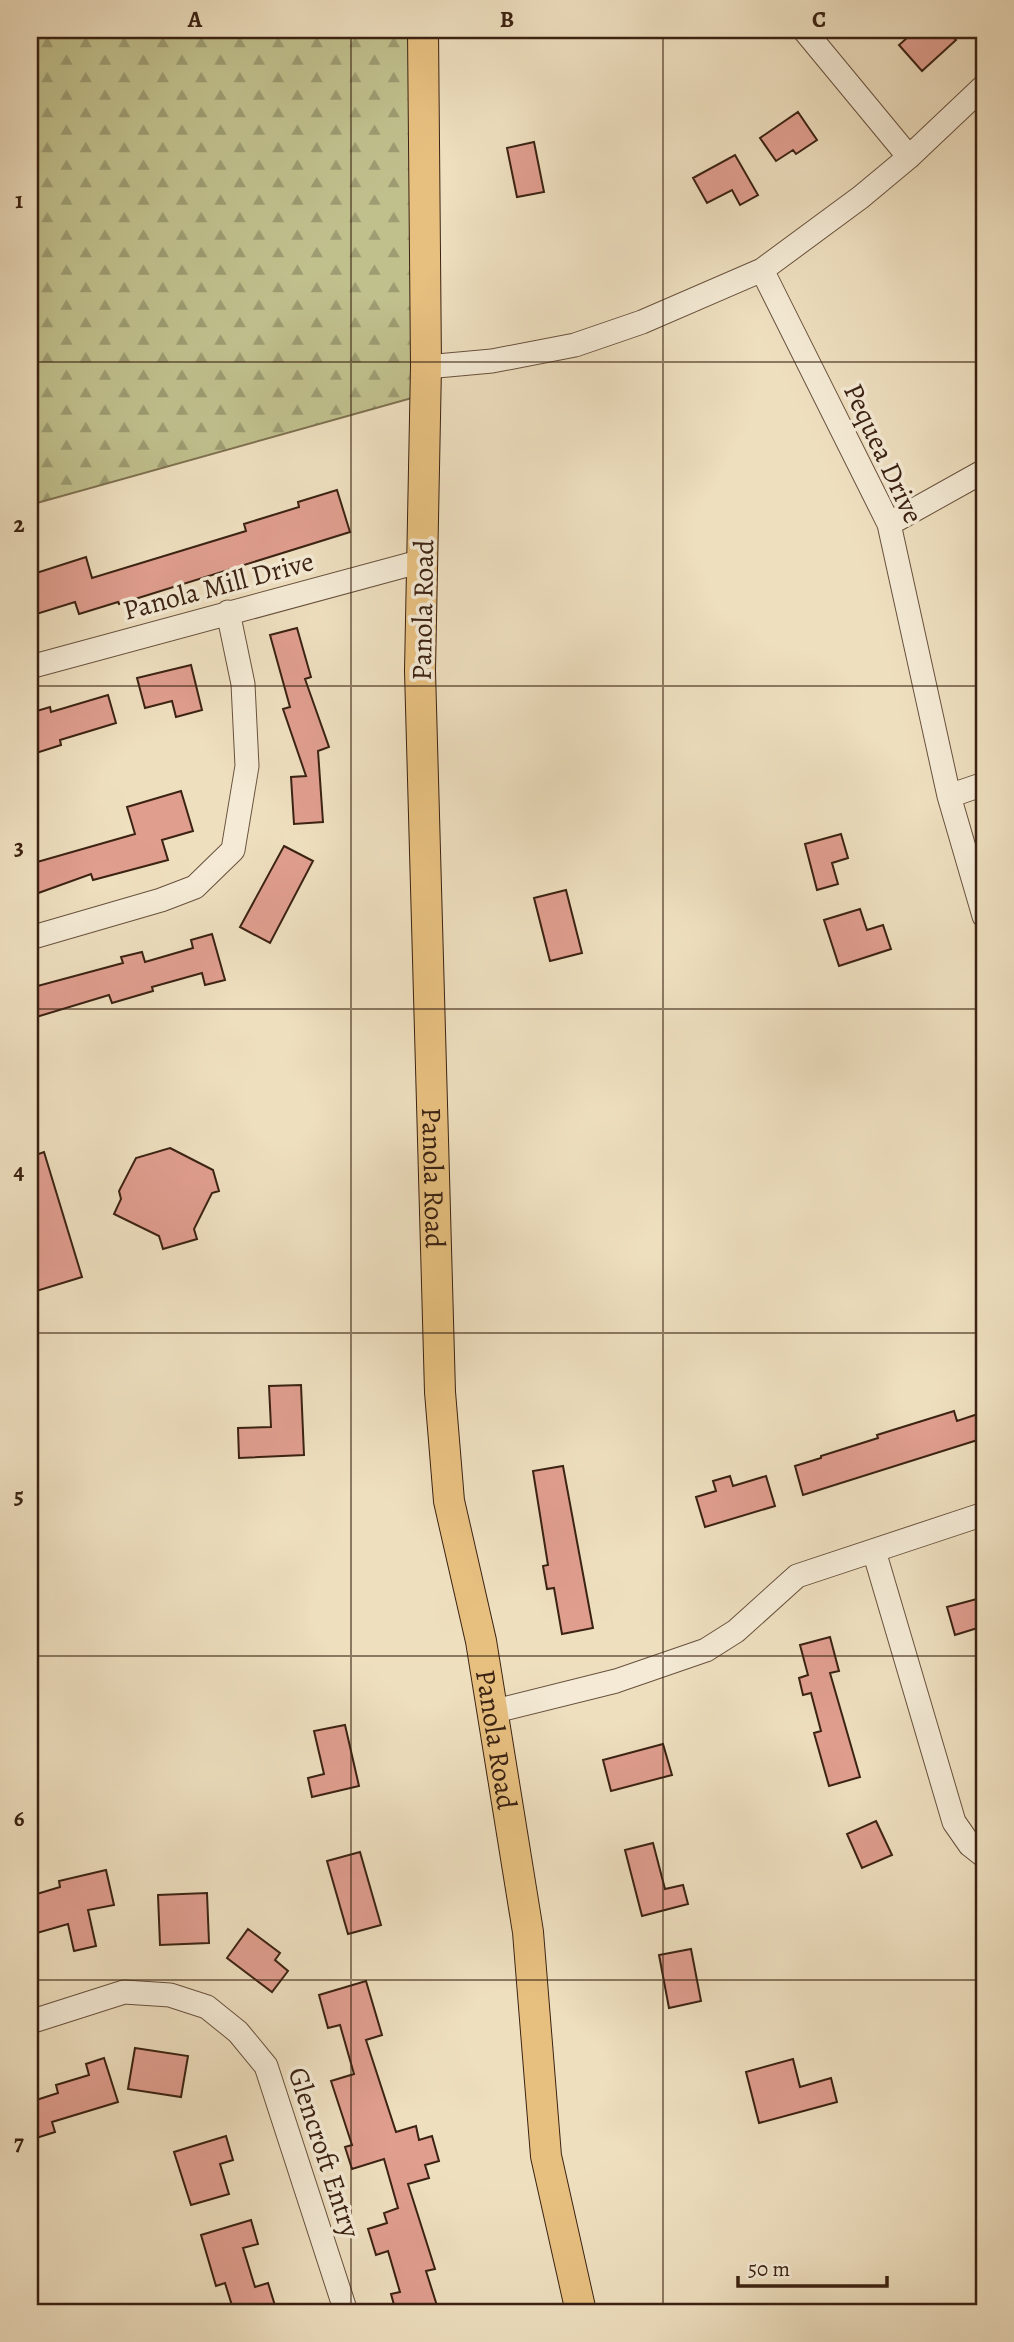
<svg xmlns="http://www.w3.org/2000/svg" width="1014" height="2342" font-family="Alegreya,serif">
  <defs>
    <pattern id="forest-firs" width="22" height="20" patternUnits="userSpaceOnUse" patternTransform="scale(1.75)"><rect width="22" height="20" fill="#c0c08d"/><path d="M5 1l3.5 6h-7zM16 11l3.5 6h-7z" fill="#9d9c72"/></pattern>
  </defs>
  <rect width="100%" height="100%" fill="#eedfbf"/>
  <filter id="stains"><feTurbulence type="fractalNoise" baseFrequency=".00286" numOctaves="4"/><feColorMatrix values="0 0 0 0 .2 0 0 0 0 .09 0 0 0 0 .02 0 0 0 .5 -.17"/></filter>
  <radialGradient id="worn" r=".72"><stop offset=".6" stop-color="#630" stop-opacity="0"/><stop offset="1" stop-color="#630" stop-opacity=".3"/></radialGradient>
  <!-- forest -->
  <path fill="url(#forest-firs)" stroke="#7e7150" stroke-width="2" d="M30 30H426L419 396 30 505Z"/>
  <!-- building -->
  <path fill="#e09e8f" stroke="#3b2212" stroke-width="2" d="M916 30H946L956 40 922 71 899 45Z
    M798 112 817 140 796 154 793 150 776 161 760 138Z
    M534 142 544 192 517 197 507 148Z
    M735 155 758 195 740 205 732 190 707 203 693 178Z
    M337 490 350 532 119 604 118 602 79 614 75 602 30 616V575L86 557 92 578 246 531 244 524 299 507 298 502Z
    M297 628 311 677 305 679 329 747 318 751 323 822 294 824 291 777 306 776 283 709 290 707 270 635Z
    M191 665 202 710 176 717 172 701 145 708 137 678Z
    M108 695 116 723 60 740 61 745 30 755V713L50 707 51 712Z
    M181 791 193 831 162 840 168 860 93 880 91 874 30 896V864L135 834 127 807Z
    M841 834 848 858 832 863 838 884 817 890 805 844Z
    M284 846 313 861 270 943 240 927Z
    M566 890 582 953 550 961 534 898Z
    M860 909 867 930 883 925 891 949 839 966 824 920Z
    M212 934 225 980 205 985 202 973 152 987 153 991 112 1003 109 995 33 1018 30 1005V988L123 963 121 957 142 952 145 962 193 948 191 940Z
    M170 1148 213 1170 219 1191 212 1193 194 1229 197 1239 163 1249 159 1236 114 1214 121 1199 119 1191 136 1158Z
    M44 1152 82 1277 30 1293V1157Z
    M301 1385 304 1455 239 1458 238 1428 271 1427 269 1386Z
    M954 1411 957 1421 984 1412V1438L803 1495 795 1466 821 1458V1456L878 1438 877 1435Z
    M563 1466 593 1628 562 1634 554 1588 547 1589 543 1566 548 1565 533 1471Z
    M730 1476 733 1486 766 1476 775 1506 705 1527 696 1497 716 1491 713 1481Z
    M984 1597V1626L955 1635 947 1607Z
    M830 1637 839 1671 830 1673 860 1777 829 1786 814 1733 821 1731 811 1693 803 1695 799 1678 808 1675 800 1645Z
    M345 1725 359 1786 312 1797 308 1778 324 1774 314 1731Z
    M663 1744 672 1775 611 1791 603 1760Z
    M876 1821 892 1855 862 1868 847 1834Z
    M653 1843 665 1889 683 1885 688 1904 642 1916 625 1850Z
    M360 1852 381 1925 348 1934 327 1861Z
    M106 1870 114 1905 88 1910 96 1946 74 1951 68 1924 30 1935V1896L60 1887 59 1881Z
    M207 1893 209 1943 160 1945 158 1895Z
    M248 1929 280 1953 275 1960 288 1971 272 1992 227 1958Z
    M691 1949 701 2001 669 2008 659 1955Z
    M366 1981 382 2035 366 2040 396 2132 416 2126 419 2140 432 2136 439 2161 425 2165 429 2178 408 2184 435 2269 426 2271 439 2312H396L391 2294 400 2292 388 2251 376 2255 368 2229 387 2223 384 2213 398 2208 384 2159 352 2169 345 2147 352 2145 331 2081 354 2074 340 2025 328 2028 319 1995Z
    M135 2048 188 2056 181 2097 128 2089Z
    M104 2058 118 2102 52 2122 55 2132 30 2140V2102L58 2093 56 2085 89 2075 86 2064Z
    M793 2059 800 2087 831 2078 837 2102 759 2123 746 2072Z
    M226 2136 233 2160 220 2164 229 2194 191 2205 174 2152Z
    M251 2220 258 2244 243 2248 255 2287 268 2283 277 2312H234L225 2283 216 2286 201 2235Z"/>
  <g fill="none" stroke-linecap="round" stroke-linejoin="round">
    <defs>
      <path id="minor" d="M804 30 909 157
        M762 270 889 524 949 796 984 916
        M426 367 492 361 575 345 642 322 762 270 861 197 909 157 984 86
        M889 524 984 471
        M30 667 422 561
        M949 796 984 784
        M30 938 161 900 195 887 233 850 247 766 243 684 228 612
        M874 1551 954 1822 970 1845 984 1856
        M491 1712 616 1681 706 1650 736 1631 797 1576 984 1514
        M30 2022 124 1992 170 1995 207 2007 238 2032 266 2066 346 2312"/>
      <g id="major">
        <path id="s1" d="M423 30 426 367 420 671 440 1392 449 1501 481 1641 528 1932 546 2156 581 2312"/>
      </g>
    </defs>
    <!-- minor casing -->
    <use href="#minor" stroke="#68513d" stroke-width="25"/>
    <!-- major casing -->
    <use href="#major" stroke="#3b2212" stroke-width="32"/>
    <!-- minor -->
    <use href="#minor" stroke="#f4ead5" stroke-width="23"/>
    <!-- major -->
    <use href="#major" stroke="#e7c080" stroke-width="30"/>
  </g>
  <!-- grid -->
  <path fill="none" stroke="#3b2212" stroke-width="2" stroke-opacity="0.55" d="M351 30V2312M663 30V2312M30 362H984M30 686H984M30 1009H984M30 1333H984M30 1656H984M30 1980H984"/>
  <g text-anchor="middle" stroke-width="7" stroke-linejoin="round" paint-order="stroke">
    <!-- street labels -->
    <g font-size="28" fill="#3b2212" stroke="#f4ead5">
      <text transform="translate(884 453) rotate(65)" y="10">Pequea Drive</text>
      <text transform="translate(218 585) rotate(-15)" y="10">Panola Mill Drive</text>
      <text transform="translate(422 610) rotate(-89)" y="10">Panola Road</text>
      <text dy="10" stroke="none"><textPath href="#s1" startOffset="1148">Panola Road</textPath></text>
      <text dy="10" stroke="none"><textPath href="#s1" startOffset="1715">Panola Road</textPath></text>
      <text transform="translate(325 2152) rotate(72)" y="10">Glencroft Entry</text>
    </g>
  </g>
  <!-- margin -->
  <rect width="1014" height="2342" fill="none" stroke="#eedfbf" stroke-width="77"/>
  <!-- scale -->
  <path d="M738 2276v10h149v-10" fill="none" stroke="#3b2212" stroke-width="3.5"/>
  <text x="748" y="2276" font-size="21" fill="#3b2212" stroke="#f4ead5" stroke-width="5" paint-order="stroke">50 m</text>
  <rect x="38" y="38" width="938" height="2266" fill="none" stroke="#3b2212" stroke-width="2.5"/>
  <g font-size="23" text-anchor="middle" font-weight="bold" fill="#3b2212">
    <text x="195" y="27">A</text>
    <text x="507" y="27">B</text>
    <text x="819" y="27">C</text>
    <text x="19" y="208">1</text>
    <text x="19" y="532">2</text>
    <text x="19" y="855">3</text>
    <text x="19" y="1179">4</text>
    <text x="19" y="1503">5</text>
    <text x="19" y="1826">6</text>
    <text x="19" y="2150">7</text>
  </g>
  <rect width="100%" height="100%" filter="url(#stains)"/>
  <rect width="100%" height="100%" fill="url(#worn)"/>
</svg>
